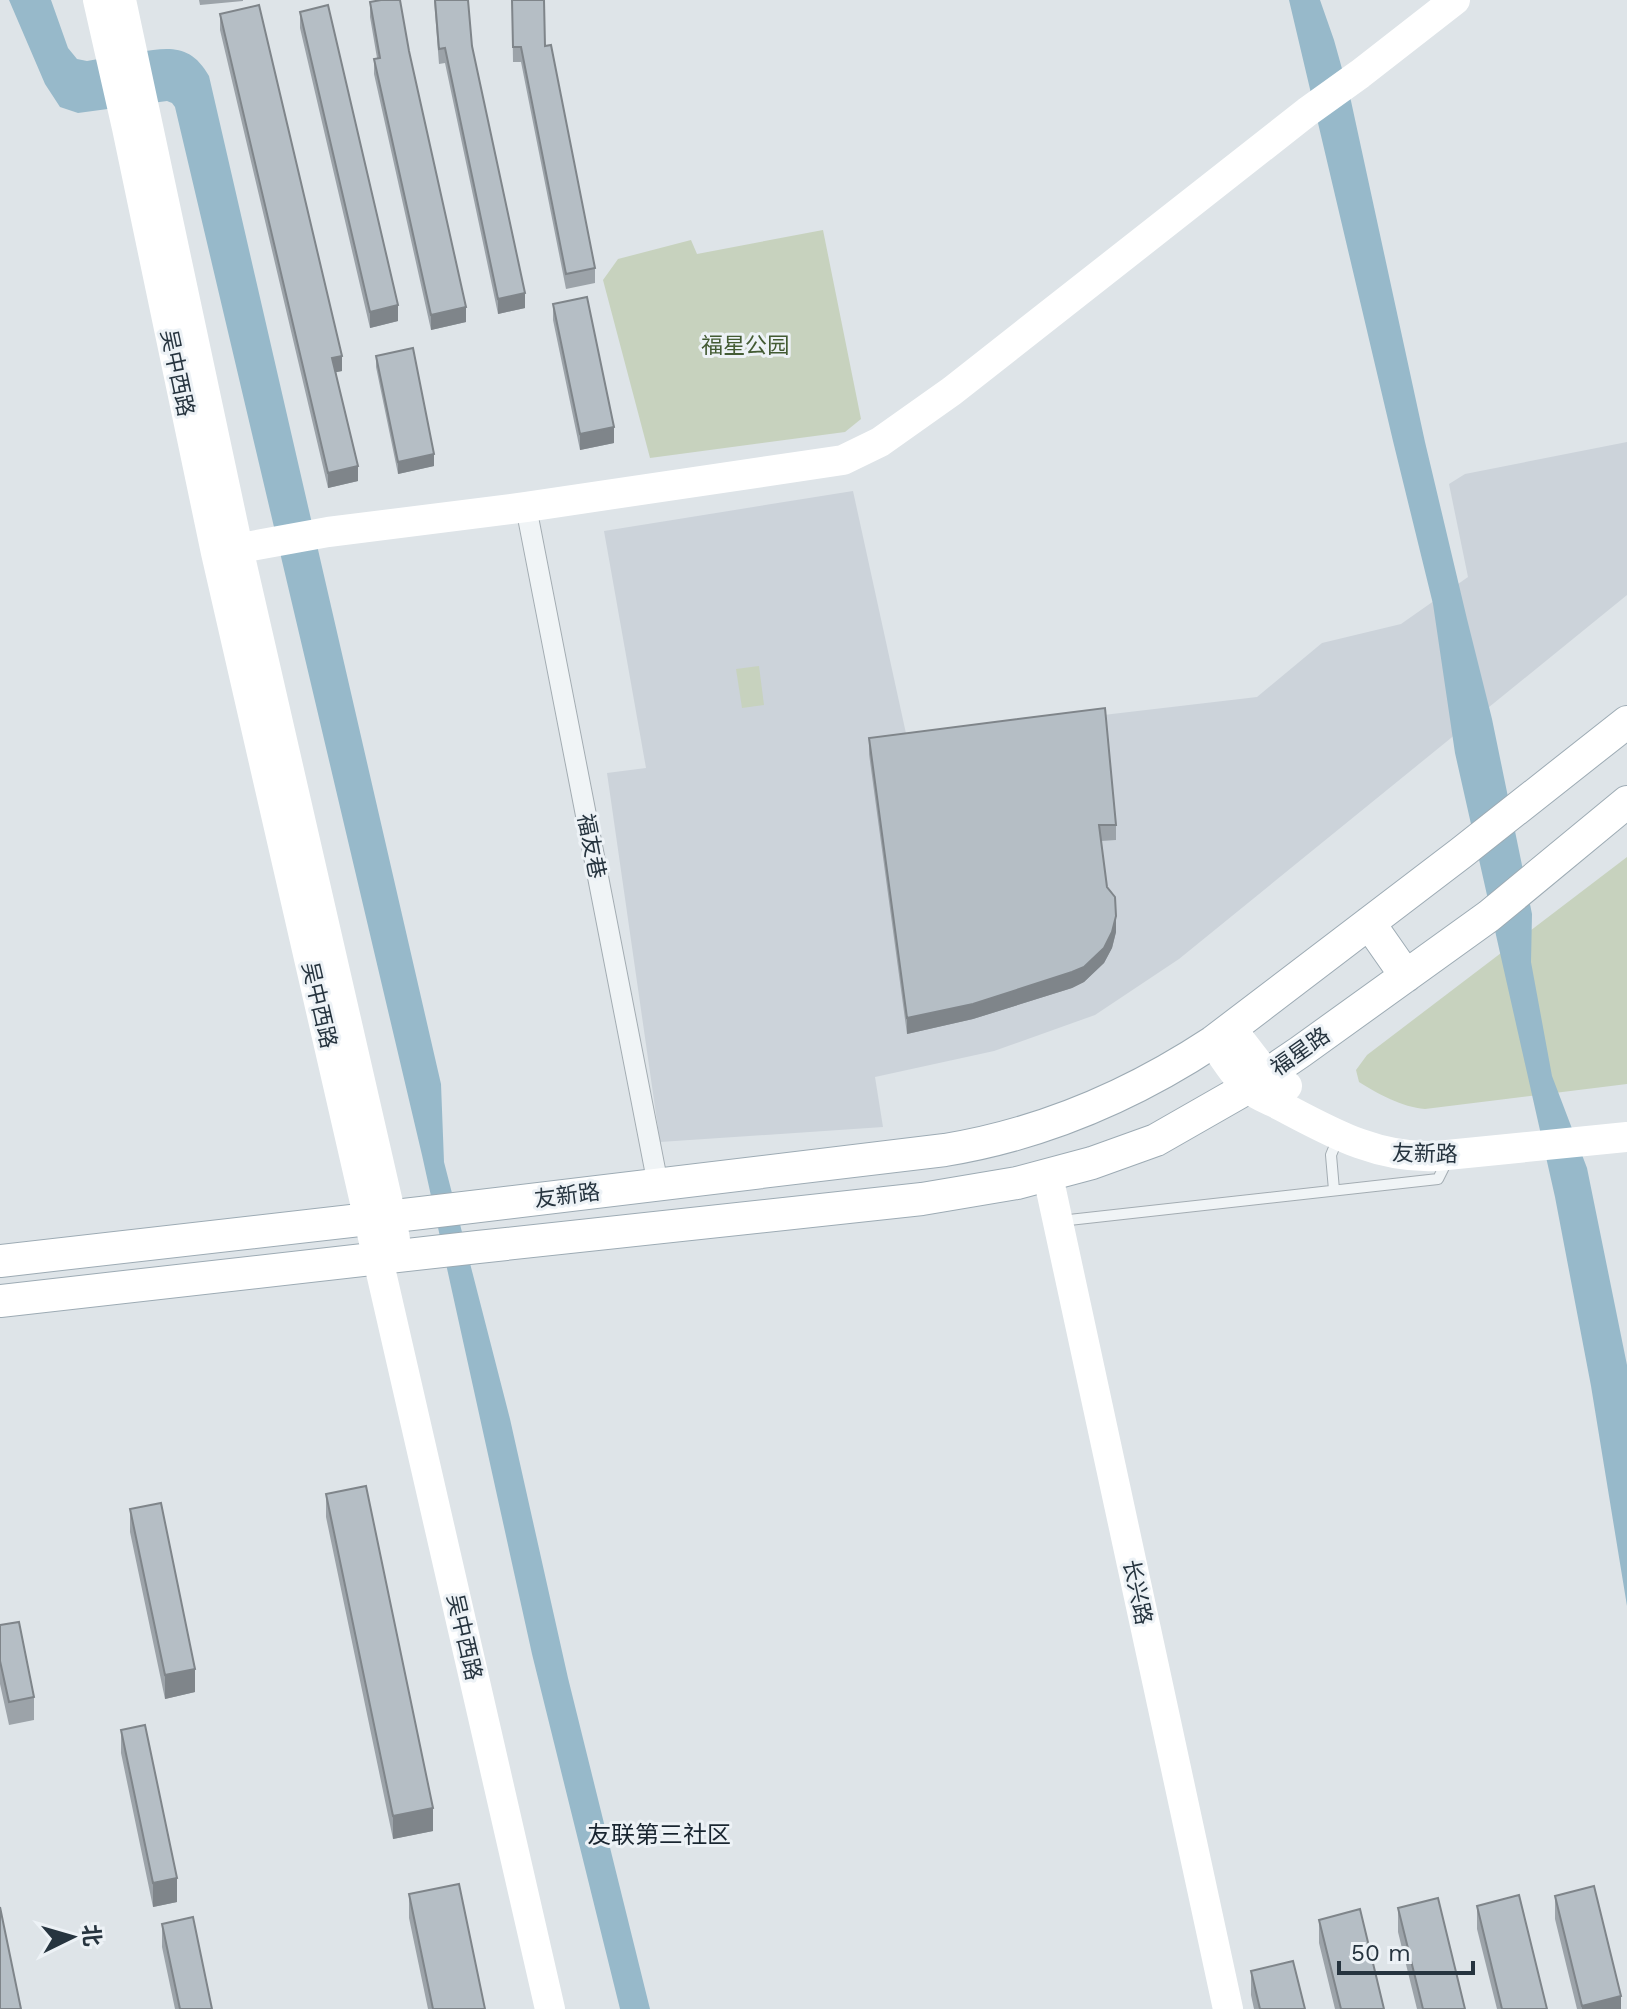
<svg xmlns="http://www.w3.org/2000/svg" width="1627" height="2009" font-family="'Work Sans','Noto Sans SC',sans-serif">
  <rect width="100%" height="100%" fill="#dee4e8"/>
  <!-- built -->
  <path fill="#ccd3da" d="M1627 442V595L1179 959 1095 1015 994 1051 875 1077 883 1127 660 1142 607 773 646 768 604 531 853 491 907 738 1257 697 1322 643 1401 624 1468 577 1449 484 1465 474Z"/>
  <!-- green -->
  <path fill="#c7d2be" d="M823 230 861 419 845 432 650 458 603 280 618 259 691 240 697 254Z
    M759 666 764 705 742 708 736 669Z
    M1627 857V1084L1425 1109C1402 1107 1378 1094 1359 1082L1356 1070 1367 1055Z"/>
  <!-- water -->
  <path fill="#97b9ca" d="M9 0H51L68 48 77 59 87 61C104 58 121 55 138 52 170 47 191 44 209 76L441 1084 444 1162 510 1419 568 1678 650 2009H620L532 1654 422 1155 175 107 172 103 167 101 78 113 60 107 45 84Z
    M1289 0H1320L1334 40 1351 101 1425 442 1467 619 1492 719 1532 914 1531 962 1552 1076 1587 1168 1627 1365V1606L1591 1386 1555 1197 1455 753 1433 604 1393 441Z"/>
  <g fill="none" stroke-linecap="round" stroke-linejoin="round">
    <defs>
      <path id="lane" d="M1334 1190 1331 1155 1338 1138
        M1060 1221 1438 1179 1447 1161"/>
      <path id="street" d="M526 507 658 1185"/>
      <path id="primary" d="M1369 923 1406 976
        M0 1261 421 1213 945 1150C1042 1134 1131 1096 1213 1042L1461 853 1627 722
        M0 1301 478 1247 922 1199 1017 1183 1092 1163 1156 1140 1247 1088 1300 1052 1489 916 1627 802"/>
    </defs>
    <!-- lane casing -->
    <use href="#lane" stroke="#a3acb2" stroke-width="12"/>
    <!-- street casing -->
    <use href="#street" stroke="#a3acb2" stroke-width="22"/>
    <!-- primary casing -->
    <use href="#primary" stroke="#9dabb4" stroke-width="34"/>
    <!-- lane -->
    <use href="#lane" stroke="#f0f4f6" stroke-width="10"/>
    <!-- street -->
    <use href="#street" stroke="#f0f4f6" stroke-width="20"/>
    <!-- secondary -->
    <path stroke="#fff" stroke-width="30" d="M98 0 127 128 216 553 550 2009
      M121 0 238 548 391 1216 395 1240
      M219 552 328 532 526 507 843 460 880 442 952 391 1307 112 1360 74 1455 0
      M1231 1028 1267 1075 1287 1086
      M1213 1042C1223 1056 1234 1075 1247 1087 1256 1096 1273 1101 1285 1108 1334 1134 1379 1159 1437 1156L1627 1137
      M1048 1176 1228 2009"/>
    <!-- primary -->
    <use href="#primary" stroke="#fff" stroke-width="32"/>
  </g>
  <!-- wall -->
  <path fill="#9ca3a9" d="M199 0H243V1L200 5Z
    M434 0 472 46 525 308 498 314 445 63 439 64Z
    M512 0 545 46 595 268V283L566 289 521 62H513Z
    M370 2 409 51 466 322 431 330 374 74V59L377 58 370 17Z
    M300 12 398 321 370 328 300 28Z
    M220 14 342 371 336 372 358 481 328 488 220 30Z
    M553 304 614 443 580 450 553 320Z
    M376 356 434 466 398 474 376 367Z
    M869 738 1116 825V840L1101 841 1107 887 1116 932 1112 948 1104 963 1084 982 1072 988 973 1019 907 1034 869 754Z
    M326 1494 433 1831 393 1839 326 1517Z
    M130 1509 195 1692 165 1699 130 1532Z
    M0 1625 34 1697V1720L9 1725 0 1684Z
    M121 1730 177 1902 153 1907 121 1753Z
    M409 1894 485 2009H428L409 1918Z
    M1555 1896 1621 2009H1577L1555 1919Z
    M1477 1906 1547 2009H1497L1477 1929Z
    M1398 1908 1465 2009H1417L1398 1932Z
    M1319 1920 1384 2009H1335L1319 1943Z
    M162 1924 212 2009H175L162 1947Z
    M1251 1971 1305 2009H1254L1251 1995Z"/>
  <!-- shaded-wall -->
  <path fill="#7f858a" d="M525 293V308L498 314V299Z
    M398 305V321L370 328V312Z
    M466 307V322L431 330V315Z
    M342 356V371L332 373V358Z
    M614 427V443L580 450V434Z
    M434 454V466L398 474V462Z
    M358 466V481L328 488V473Z
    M1116 916V932L1112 948 1104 963 1084 982 1072 988 973 1019 907 1034V1018Z
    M195 1669V1692L165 1699V1675Z
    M433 1808V1831L393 1839V1816Z
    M177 1878V1902L153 1907V1883Z
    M1621 1996V2009H1582V2006Z"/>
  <!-- building -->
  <path fill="#b5bec5" stroke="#7f858a" stroke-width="2" d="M381 0H400L409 51 466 307 431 315 374 59 380 58 370 2Z
    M435 0H468L472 46 525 293 498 299 445 48 439 49Z
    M512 0H544L545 46 551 45 595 268 566 274 521 47H513Z
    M259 5 342 356 332 358 358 466 328 473 220 14Z
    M328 5 398 305 370 312 300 12Z
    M587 297 614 427 580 434 553 304Z
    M413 348 434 454 398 462 376 356Z
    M1105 708 1116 825H1099L1107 887 1115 897 1116 916 1112 932 1104 948 1084 967 1072 972 973 1004 907 1018 869 738Z
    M366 1486 433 1808 393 1816 326 1494Z
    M161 1503 195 1669 165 1675 130 1509Z
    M19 1622 34 1697 9 1702 0 1661V1625Z
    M145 1725 177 1878 153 1883 121 1730Z
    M459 1884 485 2009H433L409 1894Z
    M1594 1886 1621 1996 1582 2006 1555 1896Z
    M1519 1895 1547 2009H1502L1477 1906Z
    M1438 1898 1465 2009H1423L1398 1908Z
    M0 1907 21 2009H0Z
    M1360 1909 1384 2009H1341L1319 1920Z
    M193 1917 212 2009H180L162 1924Z
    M1293 1961 1305 2009H1260L1251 1971Z"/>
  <g text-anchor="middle" stroke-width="6" stroke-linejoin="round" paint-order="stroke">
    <!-- park labels -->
    <g font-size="22" fill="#435b33" stroke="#edf2f6">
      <text x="745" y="353">福星公园</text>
    </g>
    <!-- street labels -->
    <g font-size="22" fill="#26343f" stroke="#edf2f6">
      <text transform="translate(178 373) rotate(78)" y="8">吴中西路</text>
      <text transform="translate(592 846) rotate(79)" y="8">福友巷</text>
      <text transform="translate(320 1005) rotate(77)" y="8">吴中西路</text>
      <text transform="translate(1300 1051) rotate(-35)" y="8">福星路</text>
      <text transform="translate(1425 1153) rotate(1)" y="8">友新路</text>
      <text transform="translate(567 1195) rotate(-7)" y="8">友新路</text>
      <text transform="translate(1138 1592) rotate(78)" y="8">长兴路</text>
      <text transform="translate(465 1637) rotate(77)" y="8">吴中西路</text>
    </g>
    <!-- neighbourhood labels -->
    <g font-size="24" fill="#192530" stroke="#edf2f6">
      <text x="659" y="1843">友联第三社区</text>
    </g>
  </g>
  <!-- north arrow -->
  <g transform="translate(72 1937) rotate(85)" stroke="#edf2f6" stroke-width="6" paint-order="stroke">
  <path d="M0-6L14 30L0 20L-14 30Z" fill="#26343f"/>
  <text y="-12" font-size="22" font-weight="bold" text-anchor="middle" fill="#26343f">北</text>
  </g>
  <!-- scale -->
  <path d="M1339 1961v12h134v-12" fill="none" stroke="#26343f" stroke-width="4"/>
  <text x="1351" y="1961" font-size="24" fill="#26343f" stroke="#edf2f6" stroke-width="6" paint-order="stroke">50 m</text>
</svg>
